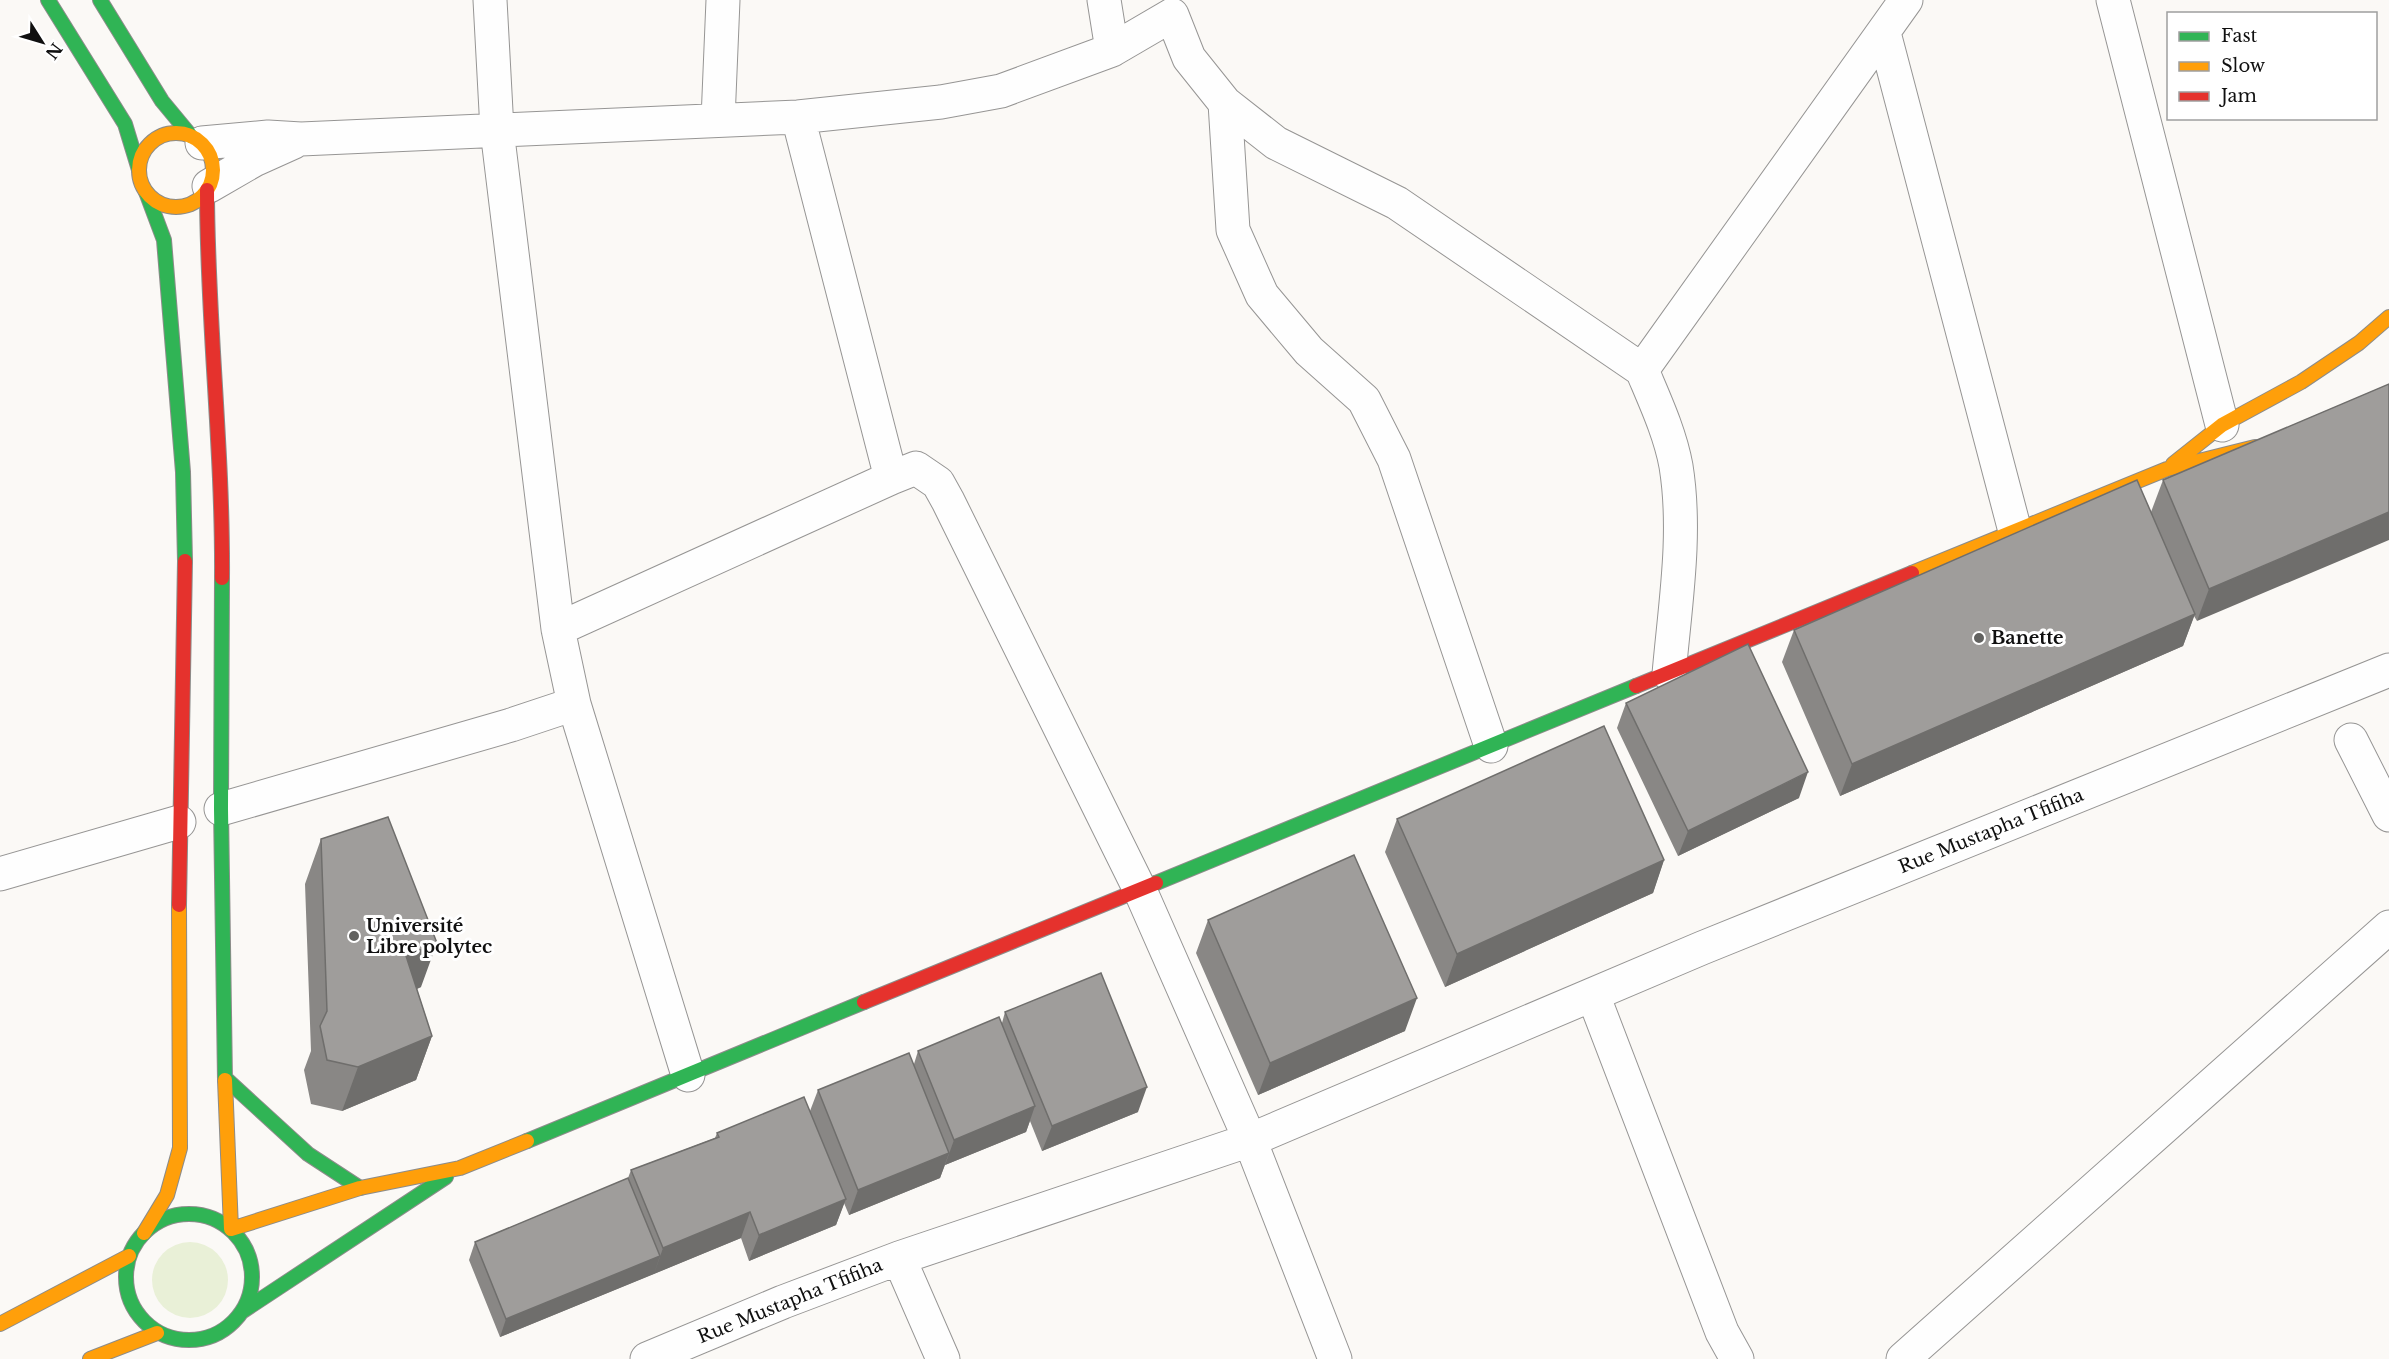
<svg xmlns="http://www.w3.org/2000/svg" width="2389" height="1359" font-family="'Libre Baskerville',serif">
  <rect width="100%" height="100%" fill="#fbf9f6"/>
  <!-- green -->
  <path fill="#e9f0d7" d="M152 1280a38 38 0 1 1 76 0a38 38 0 1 1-76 0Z"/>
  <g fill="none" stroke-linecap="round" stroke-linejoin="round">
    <defs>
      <path id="street" d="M1104 0 1112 50
        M2113 0 2222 425
        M1884 33 2015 531
        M1225 103 1233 230 1262 295 1309 351 1364 400 1394 459 1491 746
        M798 117 891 478 916 468 938 483 948 501 1140 890 1250 1140 1335 1359
        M718 120 723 0
        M202 143 268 137 301 139 798 117 941 102 1001 91 1112 50 1172 15 1189 58 1225 103 1276 143 1397 203 1642 370
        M209 186 254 160 294 142
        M558 629 891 478
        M1669 674C1675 605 1687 534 1676 466 1670 433 1655 401 1642 370L1906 0
        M574 704 688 1075
        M2351 740 2389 815
        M221 809 511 725 574 704 558 629 497 130 490 0
        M0 874 179 822
        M1593 995 1722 1332 1737 1359
        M647 1359 783 1302 899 1258
        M943 1359 899 1258 1250 1140 1702 948 2389 670
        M1903 1359 2389 927"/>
      <path id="fast" d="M48 0 125 124 139 170
        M100 0 162 101 191 136
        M146 192 164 240 183 472 185 561
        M222 578 221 809 225 1080
        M1156 883 1636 686
        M225 1078 308 1154 360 1188
        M527 1141 864 1002
        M126 1277a63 63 0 1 1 126 0a63 63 0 1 1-126 0Z
        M243 1311 446 1177"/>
      <path id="slow" d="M139 170a37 37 0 1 1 74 0a37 37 0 1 1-74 0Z
        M2173 464 2222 425 2301 382 2359 343 2389 317
        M1912 573 2167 469 2255 447
        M225 1080 231 1229 360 1188 460 1168 527 1141
        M144 1233 167 1195 180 1148 179 905
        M0 1324 129 1256
        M90 1359 157 1333"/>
      <path id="jam" d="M207 190C207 320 223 448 222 578
        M1636 686 1912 573
        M179 905 185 561
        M864 1002 1156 883"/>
    </defs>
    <!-- street casing -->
    <use href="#street" stroke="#969594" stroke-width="35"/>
    <!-- fast casing -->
    <use href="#fast" stroke="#8c8c8a" stroke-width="16"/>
    <!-- slow casing -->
    <use href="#slow" stroke="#8c8c8a" stroke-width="16"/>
    <!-- jam casing -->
    <use href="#jam" stroke="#8c8c8a" stroke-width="16"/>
    <!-- street -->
    <use href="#street" stroke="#fefefe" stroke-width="33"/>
    <!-- fast -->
    <use href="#fast" stroke="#30b455" stroke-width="14"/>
    <!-- slow -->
    <use href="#slow" stroke="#ff9f0a" stroke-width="14"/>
    <!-- jam -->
    <use href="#jam" stroke="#e5322d" stroke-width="14"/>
  </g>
  <!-- wall -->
  <path fill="#898785" d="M2389 384 2197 621 2194 616 2183 646 1840 796 1782 662 1794 630 2151 512 2163 480Z
    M1626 703 1799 798 1678 856 1617 728Z
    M1397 819 1664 860 1653 893 1445 987 1385 852Z
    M321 839 421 987 417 989 432 1036 416 1080 342 1111 311 1104 304 1070 311 1051 305 884Z
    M1208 920 1405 1031 1258 1095 1196 953Z
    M1005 1012 1138 1112 1042 1151 1030 1121 1026 1132 945 1165 940 1178 849 1215 844 1203 836 1225 749 1261 741 1238 500 1337 469 1260 475 1242 628 1178 631 1170 715 1138 717 1133 810 1111 818 1090 914 1064 918 1051 1002 1023Z"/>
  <!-- shaded-wall -->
  <path fill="#6f6e6c" d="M2389 512V540L2197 621 2209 589Z
    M2195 614 2183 646 1840 796 1852 764Z
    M1808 772 1799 798 1678 856 1688 831Z
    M1664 860 1653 893 1445 987 1457 954Z
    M437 943 421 987 390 1000 406 956Z
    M1417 998 1405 1031 1258 1095 1270 1063Z
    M432 1036 416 1080 342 1111 358 1067Z
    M1147 1087 1138 1112 1042 1151 1052 1126Z
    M1035 1106 1026 1132 945 1165 954 1140Z
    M949 1153 940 1178 849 1215 858 1190Z
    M846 1199 836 1225 749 1261 759 1235Z
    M750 1212 741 1238 654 1274 663 1248Z
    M660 1256 654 1274 500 1337 506 1319Z"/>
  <!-- building -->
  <path fill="#9f9d9b" stroke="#6f6e6c" stroke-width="1.5" d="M2389 384V512L2209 589 2163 480Z
    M2137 480 2195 614 1852 764 1794 630Z
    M1748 644 1808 772 1688 831 1626 703Z
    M1604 726 1664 860 1457 954 1397 819Z
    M388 817 437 943 406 956 432 1036 358 1067 327 1060 320 1026 327 1011 321 839Z
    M1354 855 1417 998 1270 1063 1208 920Z
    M1101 973 1147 1087 1052 1126 1005 1012Z
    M999 1017 1035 1106 954 1140 918 1051Z
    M909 1053 949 1153 858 1190 818 1090Z
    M804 1097 846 1199 759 1235 750 1212 663 1248 631 1170 719 1137 717 1133Z
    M628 1178 660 1256 506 1319 475 1242Z"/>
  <!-- markers -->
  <g fill="#626260" stroke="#fff" stroke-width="2">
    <circle cx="1979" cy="638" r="6"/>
    <circle cx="354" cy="936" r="6"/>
  </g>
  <g text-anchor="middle" stroke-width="6" stroke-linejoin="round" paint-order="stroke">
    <!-- poi labels -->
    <g font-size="18" font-weight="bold" fill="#101010" stroke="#fff" text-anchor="start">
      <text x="1991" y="644">Banette</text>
      <text x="366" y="932">Université<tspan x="366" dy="21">Libre polytec</tspan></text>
    </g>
    <!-- street labels -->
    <g font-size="18" fill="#101010" stroke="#fff">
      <text transform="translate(1991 831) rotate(-22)" y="6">Rue Mustapha Tfifiha</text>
      <text transform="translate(790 1301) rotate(-22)" y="6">Rue Mustapha Tfifiha</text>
    </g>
  </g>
  <!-- legend -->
  <rect x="2167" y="12" width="210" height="108" fill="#ffffff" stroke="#9f9f9f" stroke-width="1.5"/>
  <rect x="2179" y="32" width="30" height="9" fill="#30b455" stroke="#9f9f9f" stroke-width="1.5"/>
  <text x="2221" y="42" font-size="18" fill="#101010">Fast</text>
  <rect x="2179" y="62" width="30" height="9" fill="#ff9f0a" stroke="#9f9f9f" stroke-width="1.5"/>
  <text x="2221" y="72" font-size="18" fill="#101010">Slow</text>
  <rect x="2179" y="92" width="30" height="9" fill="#e5322d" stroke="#9f9f9f" stroke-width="1.5"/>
  <text x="2221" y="102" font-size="18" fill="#101010">Jam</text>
  <!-- north arrow -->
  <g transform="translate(42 42) rotate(127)" stroke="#ffffff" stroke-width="4.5" paint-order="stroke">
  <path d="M0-4.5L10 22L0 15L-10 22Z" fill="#101010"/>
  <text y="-9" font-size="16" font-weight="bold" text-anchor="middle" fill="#101010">N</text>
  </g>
</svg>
